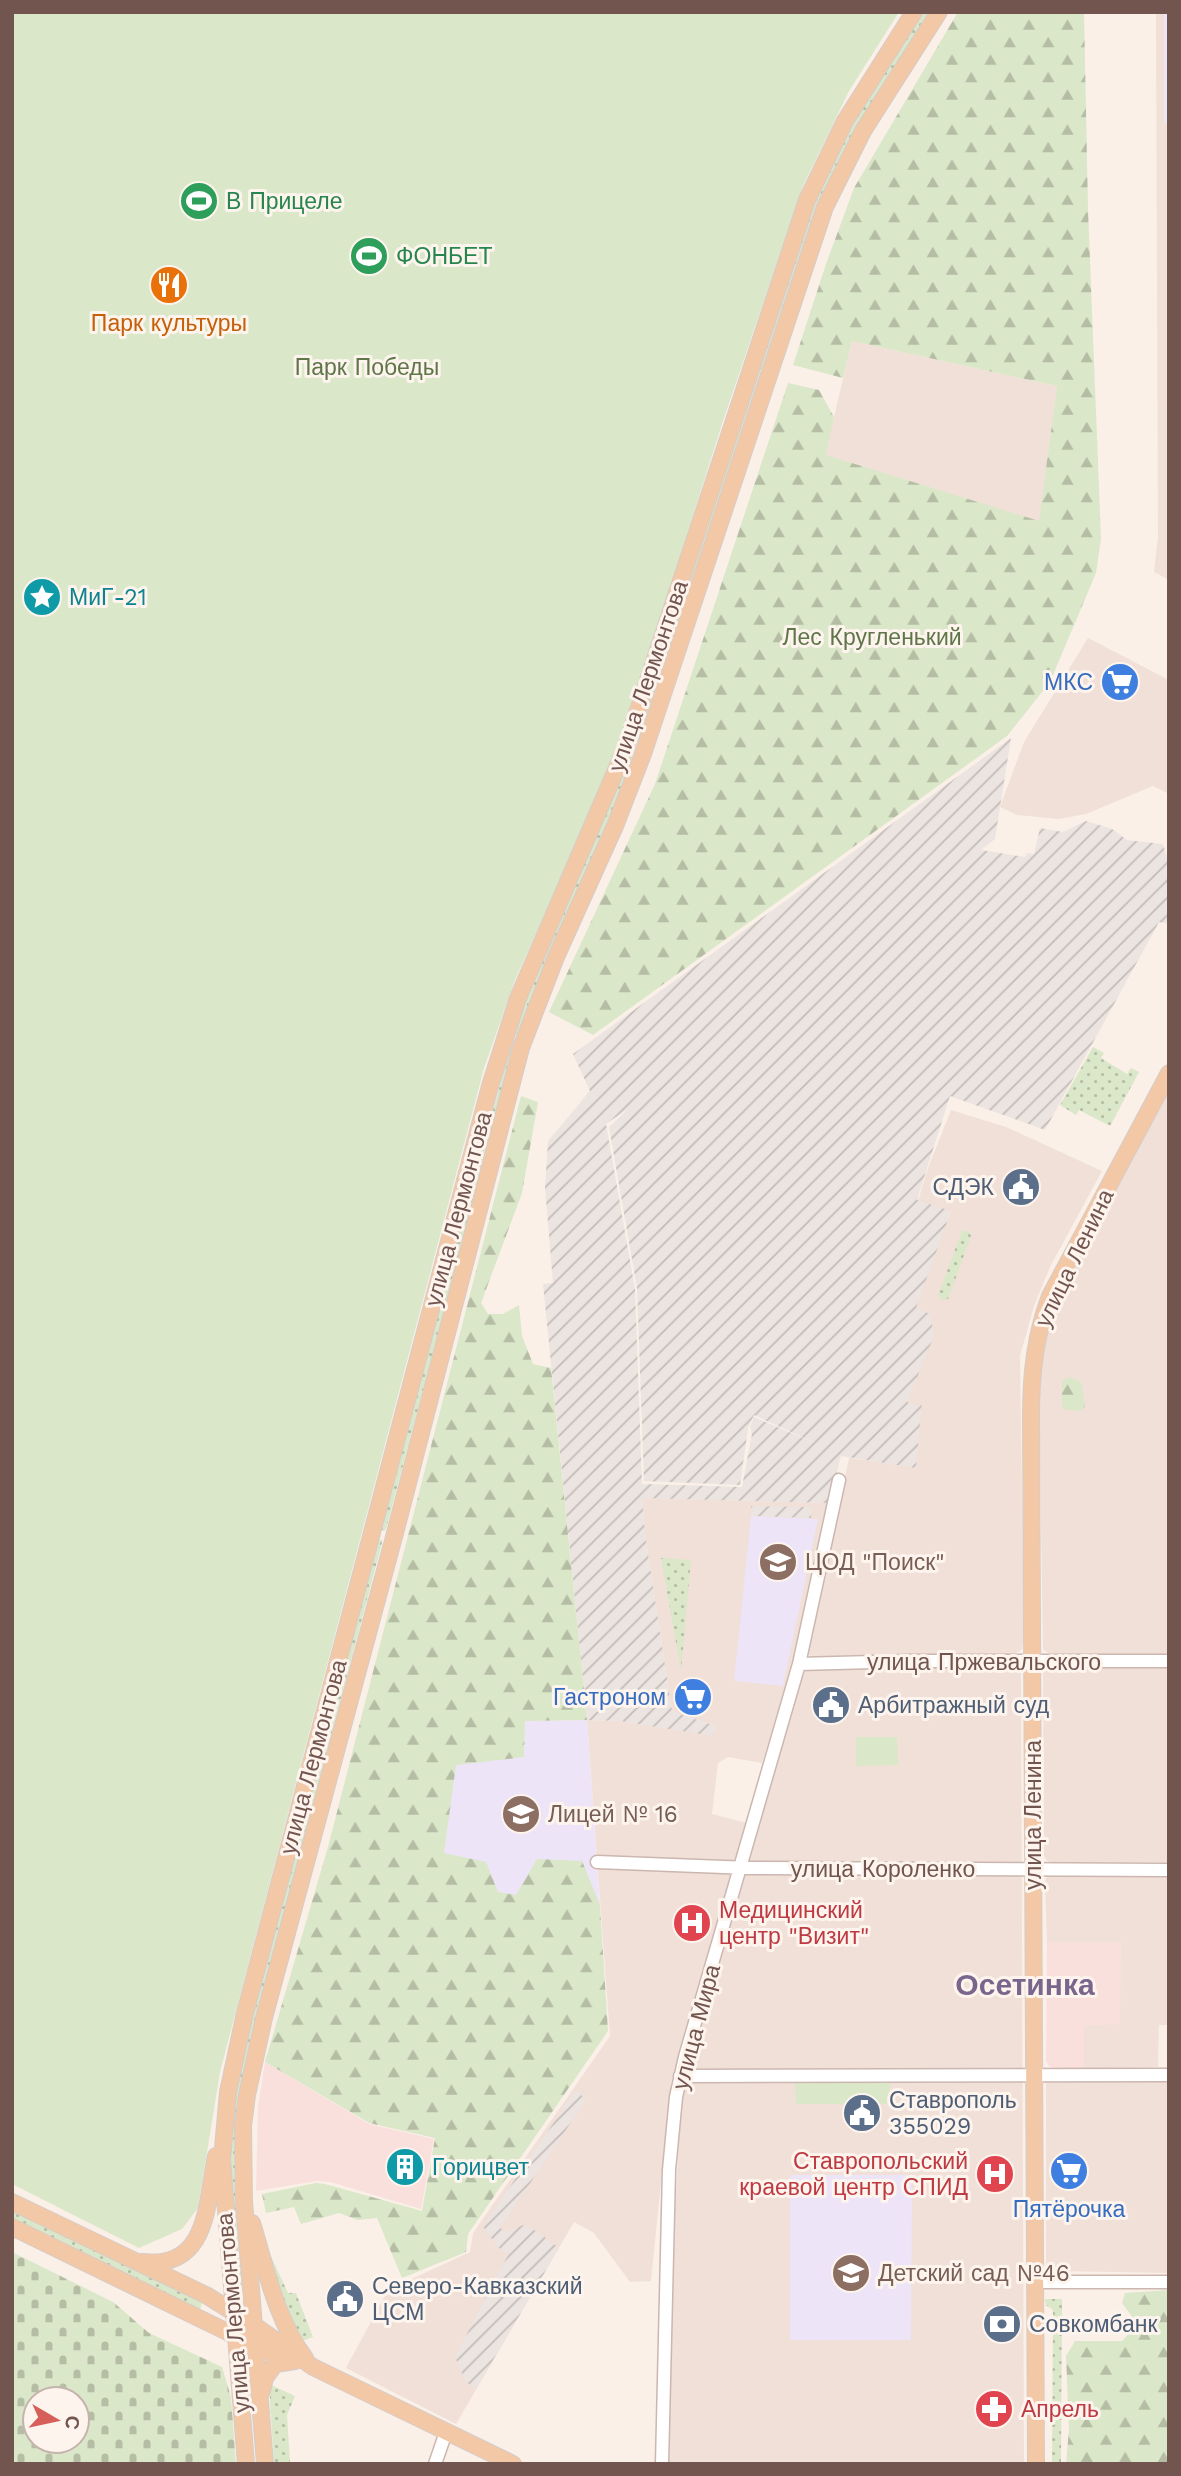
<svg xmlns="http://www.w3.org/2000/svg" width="1181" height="2476" font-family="'Work Sans',sans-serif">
  <defs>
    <pattern id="industrial-furrows" width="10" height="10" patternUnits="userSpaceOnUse" patternTransform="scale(1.75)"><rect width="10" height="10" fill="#ebe4e1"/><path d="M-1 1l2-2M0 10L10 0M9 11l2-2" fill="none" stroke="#c3bcb9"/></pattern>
    <pattern id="grass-dots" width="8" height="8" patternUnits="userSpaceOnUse" patternTransform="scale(1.75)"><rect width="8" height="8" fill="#dae7c8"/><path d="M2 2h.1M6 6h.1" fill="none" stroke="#b5bea5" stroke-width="1.8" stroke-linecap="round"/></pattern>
    <pattern id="forest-firs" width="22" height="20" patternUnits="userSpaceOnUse" patternTransform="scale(1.75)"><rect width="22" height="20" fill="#dae7c8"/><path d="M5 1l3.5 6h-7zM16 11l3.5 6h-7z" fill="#b5bea5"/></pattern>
    <pattern id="cemetery-stones" width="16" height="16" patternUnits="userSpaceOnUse" patternTransform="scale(1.75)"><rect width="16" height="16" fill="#dae7c8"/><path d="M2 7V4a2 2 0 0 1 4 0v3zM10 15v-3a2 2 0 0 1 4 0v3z" fill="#b5bea5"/></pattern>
  </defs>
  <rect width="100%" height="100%" fill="#faf0e8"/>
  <!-- residential -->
  <path fill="#f1e0d7" d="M1156 12H1169V580L1154 572 1158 537Z
    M852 341 1057 386 1039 522 825 455Z
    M1088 638 1169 680V794L1153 786 1086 814 1059 819 1017 815 1000 807 1024 742Z
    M1169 1092V1654L1052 1656 1043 1649 1039 1402 1042 1356 1049 1329 1075 1268Z
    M951 1110 1006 1127 1102 1171 1050 1267 1034 1306 1020 1356 1024 1638 1022 1649 1012 1656 815 1658 807 1654 849 1458 916 1467 918 1407 906 1402 911 1307 951 1212 918 1201 928 1168Z
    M642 1498 829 1503 791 1672 762 1763 728 1757 718 1763 712 1814 747 1823 671 2083 651 2281 630 2282 594 2233 574 2222 456 2424 346 2368 388 2290 470 2252 473 2233 610 2036 587 1720 620 1721 713 1735 715 1726 672 1711 646 1541Z
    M1015 1666 1021 1671 1024 2464H669L670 2287 682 2094 687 2065 802 1669Z
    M1053 1666H1169V1862H1051L1047 1861 1044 1856 1043 1672Z
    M1048 1875H1169V2025H1159L1158 2067 1084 2070V2026L1121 1942H1047L1045 1881Z
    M1046 2080H1169V2273L1053 2271 1046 2265Z"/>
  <!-- commercial -->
  <path fill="#f9e0dd" d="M1047 1942H1121L1120 2024 1084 2026V2070L1057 2069 1049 2066 1046 2061Z
    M265 2062 369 2124 434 2139 421 2209 330 2182 317 2181 256 2191 258 2107Z"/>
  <!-- industrial -->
  <path fill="url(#industrial-furrows)" fill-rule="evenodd" d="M1011 738 995 839 981 850 1025 857 1027 853 1034 854 1040 828 1063 832 1086 821 1112 829 1127 840 1163 844 1169 865V924L1159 922 1045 1130 950 1096 917 1200 951 1211 916 1308 930 1314 934 1336 907 1402 918 1407 922 1401 916 1468 841 1456 829 1503 642 1498 646 1541 672 1711 715 1726 713 1736 620 1721 587 1720 543 1284 553 1283 545 1187 548 1141 590 1091 573 1054ZM629 1108 609 1127 637 1288 644 1481 740 1485 748 1428 754 1415 817 1444 754 1417 750 1427 752 1434 742 1487 642 1484 635 1289 606 1124Z
    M751 1506 812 1507 811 1518 751 1516Z
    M576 2090 586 2100 500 2228 507 2232 523 2225 538 2232 559 2248 476 2389 466 2382 455 2357 508 2255 498 2247 484 2228 485 2223Z"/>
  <!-- education -->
  <path fill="#ede4f7" d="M1164 12H1169V123H1164Z
    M751 1516 818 1519 783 1686 734 1681Z
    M587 1720 600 1905 530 1922 444 1853 455 1765 524 1757 525 1721Z
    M790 2175H912L911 2340H790Z"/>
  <!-- grass -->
  <path fill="url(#grass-dots)" d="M922 12H929L857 128 819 205 638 744H636L635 743 813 202 851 124Z
    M629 755 634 757 623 789 517 1035 514 1034C543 937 594 849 629 755Z
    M510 1047 514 1049 386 1529 383 1531 381 1527Z
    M1093 1047 1104 1053 1101 1058 1127 1074 1131 1068 1139 1072 1110 1126 1079 1110 1076 1115 1060 1105Z
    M962 1231H969L971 1236 948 1299 942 1300 938 1295Z
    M378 1539 382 1540V1543L257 2016 240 2094 236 2125 235 2159 243 2288H239L230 2159 235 2093 252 2015Z
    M661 1558 691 1560 681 1671Z
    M12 2211 202 2302 201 2308 199 2309 12 2219Z
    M269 2252 288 2293H296L313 2337 305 2340 298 2338 266 2256Z
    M1045 2299H1062L1061 2464H1052L1053 2310 1046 2305Z
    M269 2384 295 2396 287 2415 290 2464H274Z"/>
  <!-- forest -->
  <path fill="url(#forest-firs)" d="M958 12H1084L1088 210 1101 539 1096 573 1050 682 1007 736 593 1035 549 1012 655 784 788 383 819 390 834 417 826 455 1039 521 1057 386 852 341 843 378 793 365 826 264 854 188Z
    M521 1096 538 1102 522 1193 481 1303 488 1314H503L519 1305 522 1336 533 1364 551 1368 587 1720 525 1721 524 1757 456 1765 444 1853 486 1862 498 1892 516 1895 537 1859 582 1861 600 1905 608 2031 468 2234 466 2252 402 2278 377 2218 358 2220 339 2213 301 2224 294 2207 266 2213 262 2194 316 2183 325 2184 422 2211 435 2138 369 2123 265 2062 328 1847Z
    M1069 1377 1081 1382 1085 1406 1080 1411 1064 1409 1062 1405V1381Z
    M1169 2290V2464H1066L1069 2429 1066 2356 1075 2341H1122L1134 2328 1131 2315 1122 2303 1125 2293Z"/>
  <!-- cemetery -->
  <path fill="url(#cemetery-stones)" fill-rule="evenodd" d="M12 2252 113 2302 149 2333 222 2367 231 2397 236 2464H12ZM35 2399H77V2441H35Z"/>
  <!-- park -->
  <path fill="#dae7c8" d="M12 12H899L849 91 803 186 722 424 619 749 515 980 484 1068 220 2072 198 2208 182 2229 139 2248 12 2184Z
    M856 1737H897L898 1765 856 1766Z
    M890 2082V2104H796L795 2083Z"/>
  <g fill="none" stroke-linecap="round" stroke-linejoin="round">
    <defs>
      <path id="minor" d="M799 1664 910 1661H1169
        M597 1862 749 1868 1169 1870
        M680 2076 1169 2075
        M1036 2282H1169
        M435 2464 446 2432
        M662 2464 669 2170 676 2097 685 2057 799 1664 839 1480"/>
      <path id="major" d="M12 2202 206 2295 254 2325 313 2367 513 2464
        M252 2223C266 2268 276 2320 305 2358
        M12 2227 256 2346 291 2360
        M142 2262C209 2269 206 2205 216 2156
        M262 2391 265 2378 275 2364 295 2361
        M246 2464 222 2159 228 2092 245 2013 490 1086 518 998 626 747 807 200 845 121 914 12
        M265 2464 244 2201 243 2126 247 2095 264 2018 394 1537 521 1048 556 957 615 826 643 754 825 207 863 131 939 12
        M1036 2464 1031 1416C1031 1374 1035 1336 1050 1296L1169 1073"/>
    </defs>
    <!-- minor casing -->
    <use href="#minor" stroke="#cbb7af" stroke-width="15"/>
    <!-- major casing -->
    <use href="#major" stroke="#d5ccca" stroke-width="18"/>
    <!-- minor -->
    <use href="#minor" stroke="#fff" stroke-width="12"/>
    <!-- major -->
    <use href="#major" stroke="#f2c8a7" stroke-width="16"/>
  </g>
  <!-- icons -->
  <defs>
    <symbol id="stadium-disc" viewBox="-11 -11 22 22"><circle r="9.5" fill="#2e9e5b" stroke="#fdf4ee"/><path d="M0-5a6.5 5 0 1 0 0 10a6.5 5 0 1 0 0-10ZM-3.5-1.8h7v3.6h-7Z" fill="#fff"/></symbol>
    <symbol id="restaurant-disc" viewBox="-11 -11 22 22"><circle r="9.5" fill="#e8710a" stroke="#fdf4ee"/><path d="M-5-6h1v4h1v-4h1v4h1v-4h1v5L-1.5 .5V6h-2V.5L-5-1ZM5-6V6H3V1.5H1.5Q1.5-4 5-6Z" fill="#fff"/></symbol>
    <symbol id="sight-disc" viewBox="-11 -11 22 22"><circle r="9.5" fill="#0f9aa8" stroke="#fdf4ee"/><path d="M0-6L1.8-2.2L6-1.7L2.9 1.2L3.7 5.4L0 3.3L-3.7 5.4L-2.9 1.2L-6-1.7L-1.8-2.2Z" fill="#fff"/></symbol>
    <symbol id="supermarket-disc" viewBox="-11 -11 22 22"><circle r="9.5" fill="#3f7fe0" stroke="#fdf4ee"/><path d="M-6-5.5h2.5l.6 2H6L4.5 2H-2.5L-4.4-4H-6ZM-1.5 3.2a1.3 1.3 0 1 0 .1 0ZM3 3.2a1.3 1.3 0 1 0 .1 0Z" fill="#fff"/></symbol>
    <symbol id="civic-disc" viewBox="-11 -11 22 22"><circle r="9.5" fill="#5c6f8a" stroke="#fdf4ee"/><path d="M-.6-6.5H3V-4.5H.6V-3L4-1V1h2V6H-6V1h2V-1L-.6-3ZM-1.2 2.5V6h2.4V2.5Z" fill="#fff"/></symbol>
    <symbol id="school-disc" viewBox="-11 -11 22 22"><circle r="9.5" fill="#8d6e63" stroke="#fdf4ee"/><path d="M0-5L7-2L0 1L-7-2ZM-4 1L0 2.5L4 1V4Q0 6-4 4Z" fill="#fff"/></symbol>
    <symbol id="hospital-disc" viewBox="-11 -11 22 22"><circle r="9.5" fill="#e0444e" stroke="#fdf4ee"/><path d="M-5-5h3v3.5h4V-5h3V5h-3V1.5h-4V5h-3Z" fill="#fff"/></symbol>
    <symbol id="building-disc" viewBox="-11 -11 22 22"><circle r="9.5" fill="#0f9aa8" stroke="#fdf4ee"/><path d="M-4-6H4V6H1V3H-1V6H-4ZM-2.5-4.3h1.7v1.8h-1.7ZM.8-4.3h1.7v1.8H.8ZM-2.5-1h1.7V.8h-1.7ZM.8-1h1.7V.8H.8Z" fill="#fff"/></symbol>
    <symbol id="bank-disc" viewBox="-11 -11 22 22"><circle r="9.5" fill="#5c6f8a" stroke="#fdf4ee"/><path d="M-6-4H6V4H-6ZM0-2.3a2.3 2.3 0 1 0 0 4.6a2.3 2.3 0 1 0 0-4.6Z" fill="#fff"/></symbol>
    <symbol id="pharmacy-disc" viewBox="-11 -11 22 22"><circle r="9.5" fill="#e0444e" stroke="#fdf4ee"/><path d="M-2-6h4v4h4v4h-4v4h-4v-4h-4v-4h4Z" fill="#fff"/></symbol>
  </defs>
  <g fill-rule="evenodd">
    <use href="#stadium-disc" x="177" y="179" width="44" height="44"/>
    <use href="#stadium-disc" x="347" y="234" width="44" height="44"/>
    <use href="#restaurant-disc" x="147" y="263" width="44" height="44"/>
    <use href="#sight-disc" x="20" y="575" width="44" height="44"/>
    <use href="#supermarket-disc" x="1098" y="660" width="44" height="44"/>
    <use href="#civic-disc" x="999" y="1165" width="44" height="44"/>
    <use href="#school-disc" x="756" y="1540" width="44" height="44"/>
    <use href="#supermarket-disc" x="671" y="1675" width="44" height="44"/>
    <use href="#civic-disc" x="809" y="1683" width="44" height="44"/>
    <use href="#school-disc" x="499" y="1792" width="44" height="44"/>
    <use href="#hospital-disc" x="670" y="1901" width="44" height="44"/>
    <use href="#civic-disc" x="840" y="2091" width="44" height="44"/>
    <use href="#building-disc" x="383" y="2145" width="44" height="44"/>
    <use href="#supermarket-disc" x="1047" y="2149" width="44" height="44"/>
    <use href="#hospital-disc" x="973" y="2152" width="44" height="44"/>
    <use href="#school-disc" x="829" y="2251" width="44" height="44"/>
    <use href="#civic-disc" x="323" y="2277" width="44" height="44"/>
    <use href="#bank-disc" x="980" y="2302" width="44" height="44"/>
    <use href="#pharmacy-disc" x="972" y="2387" width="44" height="44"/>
  </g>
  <g text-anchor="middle" stroke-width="6" stroke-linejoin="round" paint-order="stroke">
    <!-- leisure labels -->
    <g font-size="23" fill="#27864d" stroke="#fdf4ee" text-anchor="start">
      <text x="226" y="209">В Прицеле</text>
      <text x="396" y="264">ФОНБЕТ</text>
    </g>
    <!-- food labels -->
    <g font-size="23" fill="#c56008" stroke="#fdf4ee">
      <text x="169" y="331">Парк культуры</text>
    </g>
    <!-- park labels -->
    <g font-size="23" fill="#5e7648" stroke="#fdf4ee">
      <text x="367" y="375">Парк Победы</text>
      <text x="872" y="645">Лес Кругленький</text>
    </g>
    <!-- culture labels -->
    <g font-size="23" fill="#0d838f" stroke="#fdf4ee" text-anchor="start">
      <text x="69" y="605">МиГ-21</text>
      <text x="432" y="2175">Горицвет</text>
    </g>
    <!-- street labels -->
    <g font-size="23" fill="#72554e" stroke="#fdf4ee">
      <text transform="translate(648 676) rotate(-71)" y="8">улица Лермонтова</text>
      <text transform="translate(458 1209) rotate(-75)" y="8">улица Лермонтова</text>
      <text transform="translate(1074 1258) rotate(-64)" y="8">улица Ленина</text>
      <text x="984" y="1670">улица Пржевальского</text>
      <text transform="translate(313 1757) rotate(-75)" y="8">улица Лермонтова</text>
      <text transform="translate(1033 1815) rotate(-90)" y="8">улица Ленина</text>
      <text x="883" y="1877">улица Короленко</text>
      <text transform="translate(696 2027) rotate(-75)" y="8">улица Мира</text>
      <text transform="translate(233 2313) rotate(-95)" y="8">улица Лермонтова</text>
    </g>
    <!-- shop labels -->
    <g font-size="23" fill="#366cbe" stroke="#fdf4ee" text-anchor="end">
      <text x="1093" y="690">МКС</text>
      <text x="666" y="1705">Гастроном</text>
      <text x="1069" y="2217" text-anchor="middle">Пятёрочка</text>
    </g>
    <!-- service labels -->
    <g font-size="23" fill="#4e5e75" stroke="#fdf4ee" text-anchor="start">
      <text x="994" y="1195" text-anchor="end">СДЭК</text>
      <text x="858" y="1713">Арбитражный суд</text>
      <text x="889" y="2108">Ставрополь<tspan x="889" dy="26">355029</tspan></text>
      <text x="372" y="2294">Северо-Кавказский<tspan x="372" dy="26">ЦСМ</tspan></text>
      <text x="1029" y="2332">Совкомбанк</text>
    </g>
    <!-- education labels -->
    <g font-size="23" fill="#785e54" stroke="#fdf4ee" text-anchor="start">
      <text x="805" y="1570">ЦОД "Поиск"</text>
      <text x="548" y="1822">Лицей № 16</text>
      <text x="878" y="2281">Детский сад №46</text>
    </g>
    <!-- health labels -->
    <g font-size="23" fill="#be3a42" stroke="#fdf4ee" text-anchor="start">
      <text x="719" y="1918">Медицинский<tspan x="719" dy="26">центр "Визит"</tspan></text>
      <text x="968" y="2169" text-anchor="end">Ставропольский<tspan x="968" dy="26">краевой центр СПИД</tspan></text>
      <text x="1021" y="2417">Апрель</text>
    </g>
    <!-- district labels -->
    <g font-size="30" font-weight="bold" fill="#7a668d" stroke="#fdf4ee">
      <text x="1025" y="1995">Осетинка</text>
    </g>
  </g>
  <!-- border -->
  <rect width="1181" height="2476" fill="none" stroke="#72554e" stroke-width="28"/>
  <!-- north arrow -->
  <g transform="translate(56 2420) rotate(99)"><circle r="33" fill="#fdf4ee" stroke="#c5b4ae" stroke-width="2"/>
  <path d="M0-5L12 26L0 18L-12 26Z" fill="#d75f5a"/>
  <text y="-10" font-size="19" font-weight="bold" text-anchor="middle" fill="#72554e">С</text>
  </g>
</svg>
